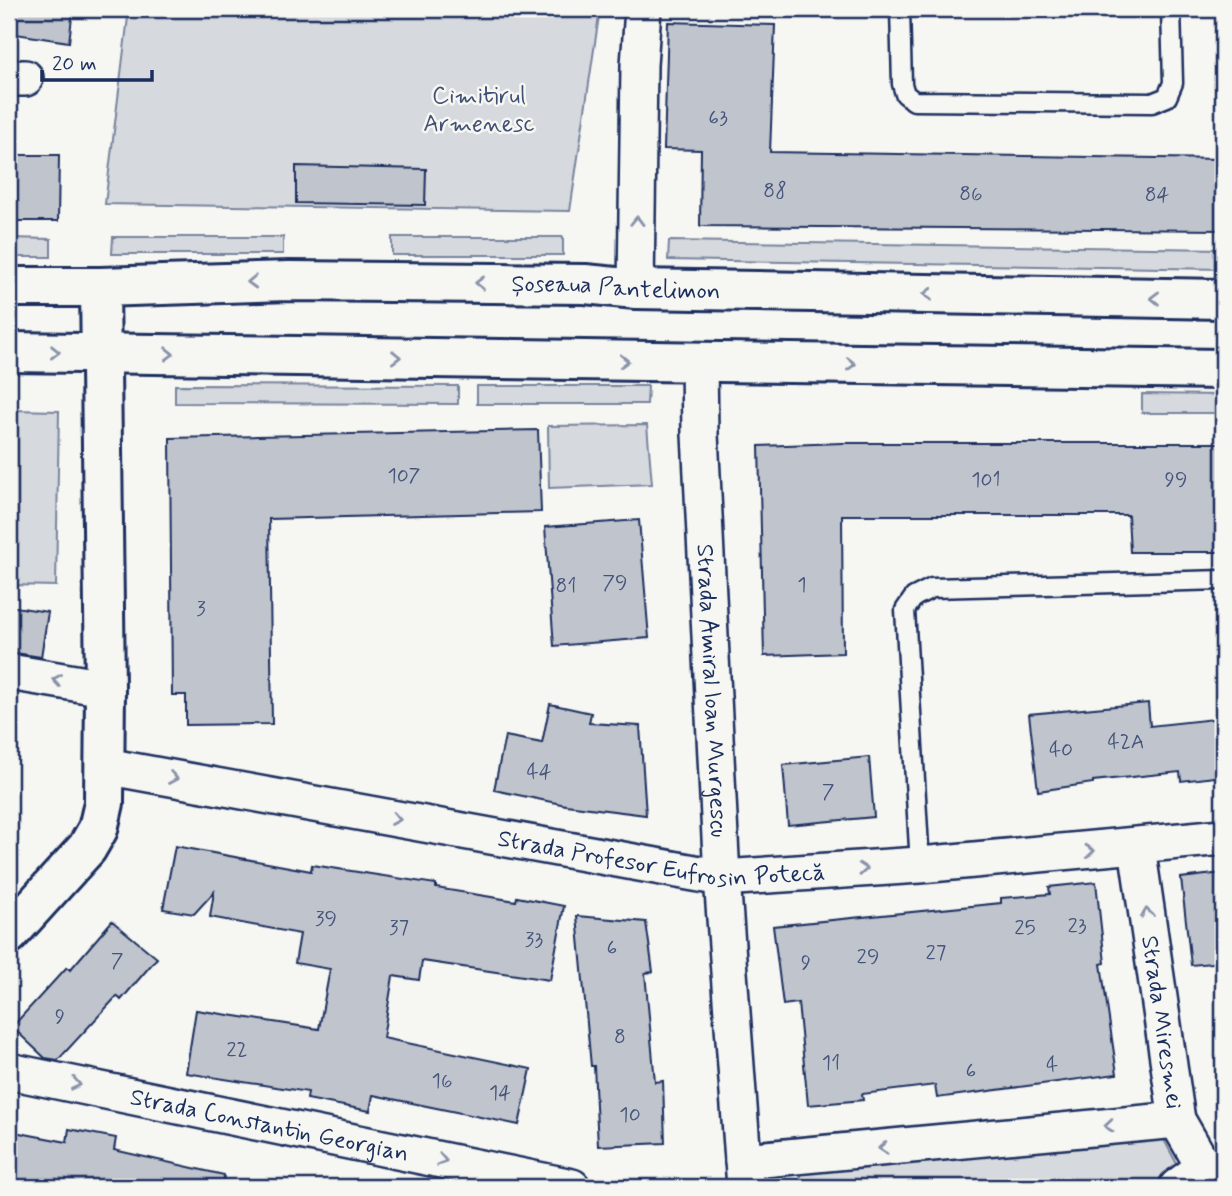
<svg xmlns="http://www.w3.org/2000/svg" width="1232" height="1196" font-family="Mynerve,sans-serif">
  <rect width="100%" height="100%" fill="#f6f6f2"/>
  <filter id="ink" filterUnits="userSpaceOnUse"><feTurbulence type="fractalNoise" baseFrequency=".0143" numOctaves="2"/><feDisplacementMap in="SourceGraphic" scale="14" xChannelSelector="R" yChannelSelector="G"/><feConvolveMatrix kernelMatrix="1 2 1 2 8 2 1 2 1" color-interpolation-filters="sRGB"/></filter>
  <g filter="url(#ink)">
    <!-- green -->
    <path fill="#d6d9dd" stroke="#78849e" stroke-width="2" d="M129 9H600L570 211 105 204Z
      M113 237H283V254H112Z
      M392 237H563V255H392Z
      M9 238 51 239V257H9Z
      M669 241 1223 249V269L668 260Z
      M175 385 458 386V404L175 403Z
      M477 386H648L647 404H477Z
      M1142 394 1223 395V413H1142Z
      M9 410 59 411 56 586 9 585Z
      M647 425 652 484 549 488 548 426Z
      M1160 1132 1179 1168 1156 1187H802L800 1168Z"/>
    <!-- building -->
    <path fill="#c0c4cd" stroke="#1b2f5e" stroke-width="2" d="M9 9H73L69 42 9 33Z
      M668 22 775 25 770 152 1223 159V230L700 226 701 150 664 149Z
      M9 155H59L58 221H9Z
      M296 166 426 169 425 205 296 203Z
      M538 430 541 512 269 519 272 724 186 725V695H172L170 438Z
      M842 443H1223V552H1130L1128 515H842L843 653 764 656 759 446Z
      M639 520 649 638 554 646 545 527Z
      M9 606 48 612 41 657 9 652Z
      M1148 703 1150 726 1223 718V776L1181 781 1180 772 1093 781V783L1038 791 1029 714Z
      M550 704 591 713 589 723 640 726 646 815 566 805 494 790 505 736 542 743Z
      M869 757 874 817 788 825 783 765Z
      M175 846 311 871 312 865 436 884V888L516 901 517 897 564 906 550 980 422 961 419 980 393 976 383 1038 531 1069 519 1125 373 1095 370 1111 307 1099 308 1092 186 1073 196 1010 319 1029 330 969 295 963 300 934 210 917 214 892 194 914 163 909Z
      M1223 873V962L1191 965 1181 878Z
      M1096 882 1105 963 1101 964 1117 1074 937 1098 935 1085 862 1094 863 1100 808 1105 798 1003 783 1005 773 926 1001 903V898L1050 894 1049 887Z
      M577 916 646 922 653 972 645 973 655 1082 663 1081 665 1143 598 1146 594 1066H591Z
      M112 921 157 958 121 1000 117 996 58 1060 45 1058 12 1027 67 967 70 970Z
      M69 1129 116 1138 114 1150 224 1175 223 1187H9V1131L67 1142Z"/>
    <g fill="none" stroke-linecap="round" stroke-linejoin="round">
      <defs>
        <path id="lane" d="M900 9 902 84 905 94 914 101 1152 103 1167 97 1173 83 1171 9
          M920 865 905 610 914 597 932 588 1223 580"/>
        <g id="street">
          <path d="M9 78H25"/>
          <path d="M636 289 639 65 643 9"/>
          <path id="s1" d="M699 362 700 434 722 878 745 1187"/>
          <path d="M9 672 105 688"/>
          <path id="s2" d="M105 766 722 878 920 865 1223 837"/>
          <path id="s3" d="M1137 847 1177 1120 1204 1167 1219 1187"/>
          <path id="s4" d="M9 1071 572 1187"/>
          <path d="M743 1161 1177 1120"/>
          <path d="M1177 1187 1204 1167"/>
        </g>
        <path id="secondary" d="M9 934 87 848 98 829 104 803 105 688 100 287"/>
        <g id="primary">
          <path id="s5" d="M9 287H100L289 281 585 284 636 289 1223 299"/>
          <path d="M9 352 1223 369"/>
        </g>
      </defs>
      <!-- lane casing -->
      <use href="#lane" stroke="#1b2f5e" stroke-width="23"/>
      <!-- street casing -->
      <use href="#street" stroke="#1b2f5e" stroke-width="40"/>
      <!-- secondary casing -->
      <use href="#secondary" stroke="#1b2f5e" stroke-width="44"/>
      <!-- primary casing -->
      <use href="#primary" stroke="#1b2f5e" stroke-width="44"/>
      <!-- lane -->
      <use href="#lane" stroke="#f6f6f2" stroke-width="18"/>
      <!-- street -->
      <use href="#street" stroke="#f6f6f2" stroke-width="35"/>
      <!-- secondary -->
      <use href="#secondary" stroke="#f6f6f2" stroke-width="38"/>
      <!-- primary -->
      <use href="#primary" stroke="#f6f6f2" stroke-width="38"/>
    </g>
    <!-- one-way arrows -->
    <defs><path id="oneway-chevron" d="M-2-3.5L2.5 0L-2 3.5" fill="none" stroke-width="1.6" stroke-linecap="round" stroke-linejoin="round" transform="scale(1.75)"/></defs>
    <g stroke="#8892a8">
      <use href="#oneway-chevron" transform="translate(637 221) rotate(-89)"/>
      <use href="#oneway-chevron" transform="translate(252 282) rotate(178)"/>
      <use href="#oneway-chevron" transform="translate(480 283) rotate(-179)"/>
      <use href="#oneway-chevron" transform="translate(928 294) rotate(-179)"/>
      <use href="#oneway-chevron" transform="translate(1155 298) rotate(-179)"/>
      <use href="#oneway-chevron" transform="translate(55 352) rotate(1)"/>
      <use href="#oneway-chevron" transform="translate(169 354) rotate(1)"/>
      <use href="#oneway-chevron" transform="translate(396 357) rotate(1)"/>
      <use href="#oneway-chevron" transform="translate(624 361) rotate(1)"/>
      <use href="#oneway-chevron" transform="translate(851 364) rotate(1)"/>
      <use href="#oneway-chevron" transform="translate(57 680) rotate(-170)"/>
      <use href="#oneway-chevron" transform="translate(173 778) rotate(10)"/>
      <use href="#oneway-chevron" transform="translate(396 819) rotate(10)"/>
      <use href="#oneway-chevron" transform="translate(1090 851) rotate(-5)"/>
      <use href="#oneway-chevron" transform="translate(863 869) rotate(-4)"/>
      <use href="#oneway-chevron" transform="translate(1147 913) rotate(-98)"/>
      <use href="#oneway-chevron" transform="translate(76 1084) rotate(12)"/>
      <use href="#oneway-chevron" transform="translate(1109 1126) rotate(175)"/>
      <use href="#oneway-chevron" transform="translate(883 1148) rotate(175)"/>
      <use href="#oneway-chevron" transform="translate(442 1160) rotate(12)"/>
    </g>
  </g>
  <g text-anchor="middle" stroke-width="5" stroke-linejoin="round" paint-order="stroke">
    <!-- number labels -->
    <g font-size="21" fill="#44547a">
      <text x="718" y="124">63</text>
      <text x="775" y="197">88</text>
      <text x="971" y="200">86</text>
      <text x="1157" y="201">84</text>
      <text x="404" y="482">107</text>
      <text x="986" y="486">101</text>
      <text x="1176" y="486">99</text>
      <text x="615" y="589">79</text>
      <text x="802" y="591">1</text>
      <text x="566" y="592">81</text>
      <text x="201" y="615">3</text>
      <text x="1126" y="748">42A</text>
      <text x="1061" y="756">40</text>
      <text x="539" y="778">44</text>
      <text x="828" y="798">7</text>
      <text x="326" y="925">39</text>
      <text x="1077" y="932">23</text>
      <text x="399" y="934">37</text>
      <text x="1025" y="934">25</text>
      <text x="534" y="946">33</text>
      <text x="612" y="954">6</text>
      <text x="936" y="959">27</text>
      <text x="868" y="963">29</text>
      <text x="117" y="967">7</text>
      <text x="806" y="969">9</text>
      <text x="60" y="1023">9</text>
      <text x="620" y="1043">8</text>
      <text x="237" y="1056">22</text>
      <text x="831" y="1069">11</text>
      <text x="1052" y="1071">4</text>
      <text x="971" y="1077">6</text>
      <text x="442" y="1087">16</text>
      <text x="500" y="1099">14</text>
      <text x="630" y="1121">10</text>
    </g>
    <!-- park labels -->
    <g font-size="24" fill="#405177" stroke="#f6f6f2">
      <text x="479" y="103">Cimitirul<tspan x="479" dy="28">Armenesc</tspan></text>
    </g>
    <!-- street labels -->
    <g font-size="24" fill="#1b2f5e" stroke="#f6f6f2">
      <text dy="8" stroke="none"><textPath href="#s5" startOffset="607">Șoseaua Pantelimon</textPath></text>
      <text dy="8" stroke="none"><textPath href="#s1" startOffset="329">Strada Amiral Ioan Murgescu</textPath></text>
      <text dy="8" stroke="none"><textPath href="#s2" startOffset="565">Strada Profesor Eufrosin Potecă</textPath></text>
      <text dy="8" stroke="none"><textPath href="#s3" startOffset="177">Strada Miresmei</textPath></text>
      <text dy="8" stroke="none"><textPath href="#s4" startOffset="266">Strada Constantin Georgian</textPath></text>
    </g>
  </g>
  <!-- margin -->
  <rect width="1232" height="1196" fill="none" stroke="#f6f6f2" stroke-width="35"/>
  <rect x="18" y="18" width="1197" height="1161" fill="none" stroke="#1b2f5e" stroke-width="2.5" filter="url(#ink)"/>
  <!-- scale -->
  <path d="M42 70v10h110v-10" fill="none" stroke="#1b2f5e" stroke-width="3.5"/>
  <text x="52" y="70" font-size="21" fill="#1b2f5e" stroke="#f6f6f2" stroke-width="5" paint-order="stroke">20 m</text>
</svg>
